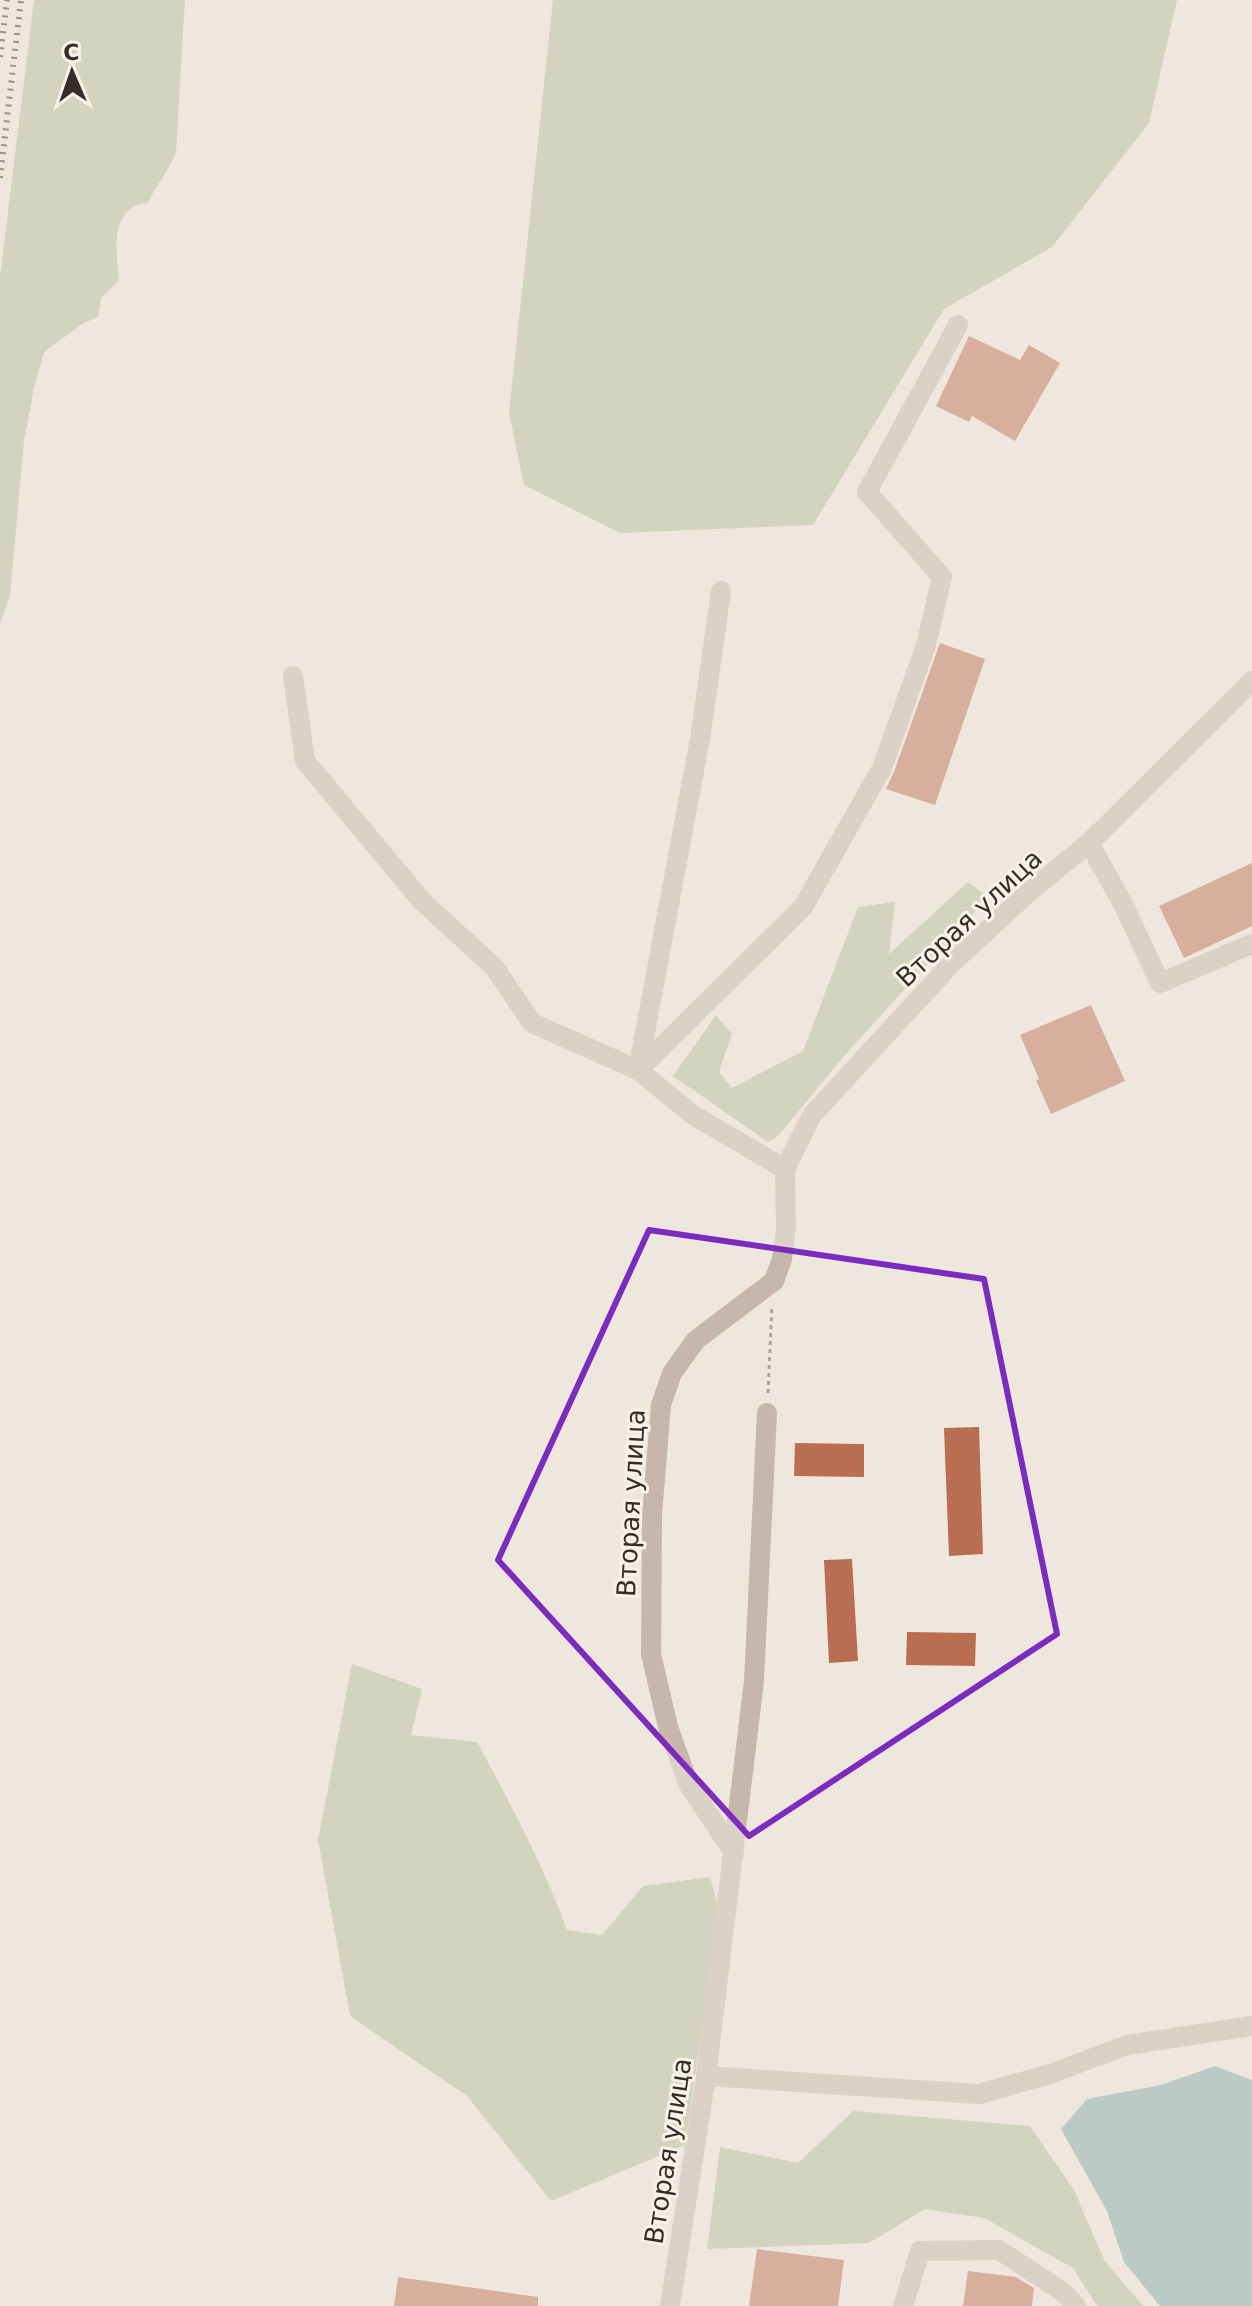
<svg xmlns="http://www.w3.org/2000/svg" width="1252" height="2306" font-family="'DejaVu Sans',sans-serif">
  <rect width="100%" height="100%" fill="#efe7dd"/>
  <!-- green -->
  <path fill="#b2bd9e" d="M34 0H185L176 152C169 172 156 184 148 203 143 204 138 204 135 206 110 219 117 258 119 280L101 298 98 317 84 323 44 352 34 388 24 441 10 596 0 624V277Z
    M553 0H1177L1149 123 1052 247 944 309 813 525 620 533 524 485 509 413Z
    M968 882 988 897 845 1055 778 1136 768 1142 673 1076 716 1015 732 1034 719 1072 732 1088 803 1051 858 907 895 902 889 954Z
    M352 1664 422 1689 411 1735 477 1742C510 1803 543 1864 567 1930L602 1935 643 1886 710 1877 719 1910 685 2145 551 2201 467 2096 350 2016 318 1840Z
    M853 2111 1030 2126 1074 2190 1104 2260 1143 2306H1097L1073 2268 984 2218 925 2209 869 2243 707 2249 720 2147 798 2163Z"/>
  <!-- water -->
  <path fill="#7fa7a9" d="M1215 2066 1252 2080V2306H1160L1124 2262 1107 2211 1061 2129 1087 2099 1161 2085Z"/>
  <!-- building -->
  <path fill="#b96d51" d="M969 336 1020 360 1029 345 1060 363 1015 441 972 416 969 422 936 406Z
    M940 643 985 659 935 805 886 789 894 772Z
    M1252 863V926L1184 958 1159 906Z
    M1091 1005 1125 1081 1051 1114 1036 1080 1039 1079 1020 1035Z
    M979 1427 983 1554 949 1556 944 1428Z
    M795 1443 864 1444V1477L794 1476Z
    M852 1559 858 1661 829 1663 824 1560Z
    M907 1632 976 1633 975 1666 906 1665Z
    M757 2249 844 2260 838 2306H749Z
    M968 2271 1016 2277 1034 2288 1032 2306H963Z
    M398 2277 538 2297V2306H394Z"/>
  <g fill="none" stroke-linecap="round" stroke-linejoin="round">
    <!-- path -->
    <path stroke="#b2a294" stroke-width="3" stroke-dasharray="4 4" stroke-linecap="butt" d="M768 1393 772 1305"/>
    <!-- minor -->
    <path stroke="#c6b7aa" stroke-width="20" d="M721 591 700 739 638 1070 803 907 882 768 926 645 942 577 867 492 958 325
      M293 676 305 761 422 901 495 968 532 1023 638 1070 693 1115 785 1169
      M1089 843 1122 902 1160 983 1252 944
      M734 1853 689 1785 668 1727 651 1654 652 1515 661 1405 672 1373 696 1340 774 1281 782 1259 786 1228 785 1169 812 1115 952 963 1029 892 1089 843 1252 681
      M706 2076 979 2094 1050 2074 1127 2045 1252 2026
      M670 2306 706 2076 754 1681 767 1413
      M903 2306 920 2251 999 2250 1063 2292 1076 2306"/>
    <!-- rail -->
    <path stroke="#342d29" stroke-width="6" stroke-dasharray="2 6" stroke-linecap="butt" d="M0 57 7 0
      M0 178 21 0"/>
  </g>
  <!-- marked area -->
  <path d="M0 0H1252V2306H0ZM649 1230 984 1279 1057 1634 749 1836 498 1560Z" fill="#efe7dd" fill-opacity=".55" fill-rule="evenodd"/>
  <path fill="none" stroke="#7b2cbf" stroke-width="6" stroke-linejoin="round" d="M649 1230 984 1279 1057 1634 749 1836 498 1560Z"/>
  <g text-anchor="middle" stroke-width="6" stroke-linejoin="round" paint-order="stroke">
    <!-- street labels -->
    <g font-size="26" fill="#342d29" stroke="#f7f1e8">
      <text transform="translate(969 918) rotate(-43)" y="9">Вторая улица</text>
      <text transform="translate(631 1503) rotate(-87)" y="9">Вторая улица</text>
      <text transform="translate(668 2151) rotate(-81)" y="9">Вторая улица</text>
    </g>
  </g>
  <!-- north arrow -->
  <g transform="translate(72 72) rotate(358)" stroke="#f7f1e8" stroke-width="6" paint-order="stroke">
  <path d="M0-6L14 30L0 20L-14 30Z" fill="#342d29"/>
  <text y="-12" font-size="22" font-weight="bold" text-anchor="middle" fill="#342d29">С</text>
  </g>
</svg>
